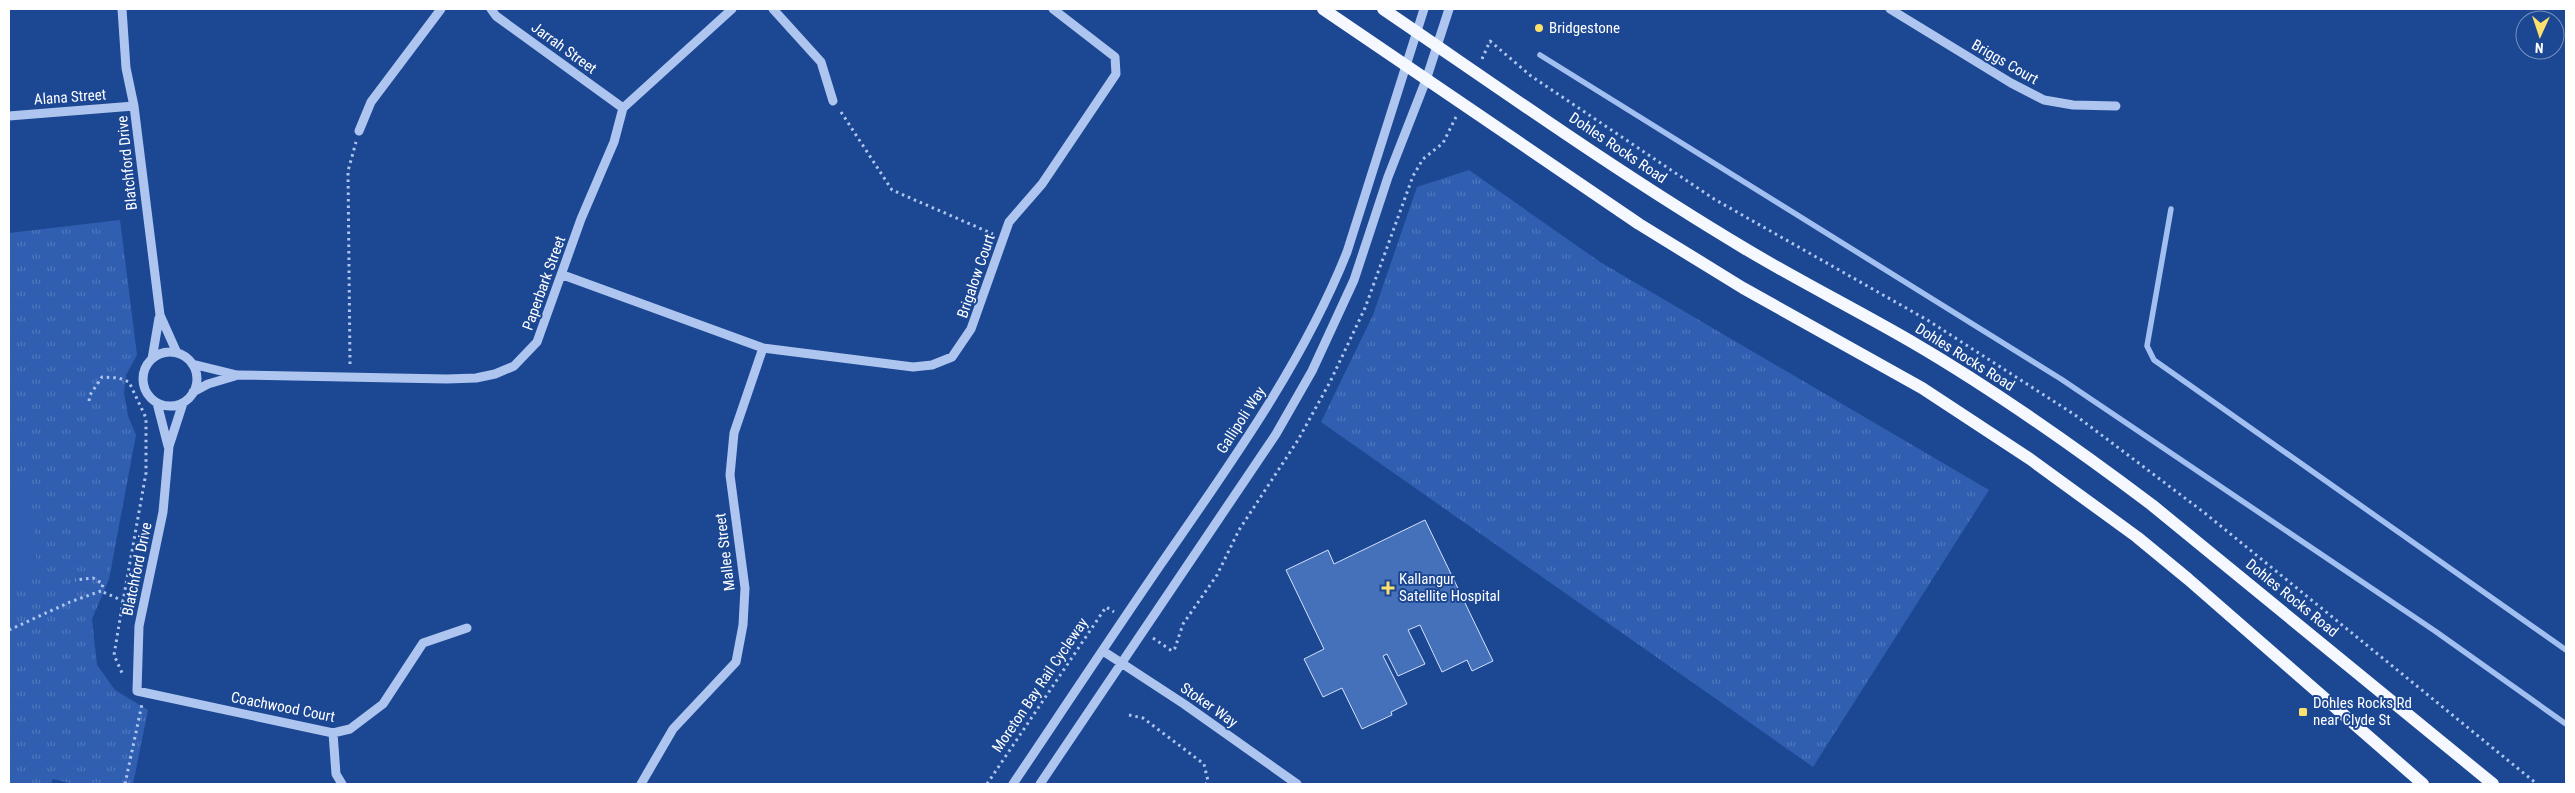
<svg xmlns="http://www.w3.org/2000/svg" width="2575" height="793" font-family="'Roboto Condensed',sans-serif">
  <defs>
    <pattern id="grass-tufts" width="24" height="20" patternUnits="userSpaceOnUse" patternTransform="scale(1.25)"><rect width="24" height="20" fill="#305fb1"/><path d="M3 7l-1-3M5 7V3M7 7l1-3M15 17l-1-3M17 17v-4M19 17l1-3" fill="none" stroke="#4f77bd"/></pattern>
  </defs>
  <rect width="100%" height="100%" fill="#1c4793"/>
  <!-- grass -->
  <path fill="url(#grass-tufts)" d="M1469 170 1600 262 1989 490 1813 767 1321 422 1373 315 1417 187Z
    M120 220 137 355 126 375 124 393 128 416 136 435 109 579 92 619 97 665 115 690 148 710 133 784H73L53 779 51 784H9V233Z"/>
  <!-- garden -->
  <path fill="#305fb1" d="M30 491 38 577 9 579V493Z"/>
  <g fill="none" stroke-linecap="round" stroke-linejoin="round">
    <!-- stream -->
    <path stroke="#a1bff0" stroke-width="5.5" d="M1540 55 2061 379 2435 631 2566 724
      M2171 209 2147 346 2154 360 2566 650"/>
  </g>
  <!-- building -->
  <path fill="#4570ba" stroke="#d4e2fa" d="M1425 520 1493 661 1472 671 1467 660 1442 672 1420 625 1408 630 1425 664 1398 676 1387 654 1383 656 1407 704 1391 712 1392 715 1362 729 1342 688 1323 697 1304 659 1324 649 1286 570 1328 550 1334 564Z"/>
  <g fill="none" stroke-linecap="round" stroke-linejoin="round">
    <!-- path -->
    <path stroke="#aec6ef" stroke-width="3" stroke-dasharray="2.5 4" stroke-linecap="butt" d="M1482 59 1490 41 1531 76 1714 199 1929 321 2075 415 2206 514 2537 784
      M841 112 892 190 993 234
      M350 364 348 171 356 142
      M89 401 90 395 102 377 119 378 129 382 146 418V473L123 601 101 591
      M123 601 114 655 123 675
      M9 630 70 602 101 591 103 584 93 578 75 580
      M1153 638 1172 651 1175 648 1183 624 1217 575 1239 530 1298 440 1330 382 1365 308 1413 176 1423 159 1443 143 1456 117
      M1129 715 1143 718 1204 764 1208 781 1206 784
      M125 784 142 704
      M987 784 1106 607 1114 612"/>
    <!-- minor -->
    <path stroke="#aec6ef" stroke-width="9" d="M122 9 126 68 134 106 160 315 177 353
      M491 9 496 16 623 108
      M773 9 821 62 833 101
      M1890 9 2011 83 2044 100 2073 105 2116 106
      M9 116 134 106
      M359 131 371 102 441 9
      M563 275 763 348 913 367 932 365 952 357 971 329 1009 222 1042 184 1116 74 1115 57 1053 9
      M143 379a27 27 0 1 1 54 0a27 27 0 1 1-54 0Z
      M152 359 159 318
      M192 364 237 375 447 379 476 378 495 374 514 366 537 342 581 219 614 142 623 108 732 9
      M193 392 208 384 235 376
      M157 403 168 446
      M183 403 169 446 163 512 139 626 137 691 333 733 350 729 383 704 423 643 467 628
      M1103 651 1184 704 1297 784
      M333 733 336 774 342 784
      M641 784 673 729 736 662 743 625 745 588 730 475 734 433 763 348
      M1013 784C1062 711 1111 637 1161 564 1230 464 1302 365 1347 252L1424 9
      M1040 784 1276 434 1312 371 1354 280 1388 177 1426 80 1449 9"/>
    <!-- major -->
    <path stroke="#f6f8ff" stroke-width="12" d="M1323 9 1639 224 1743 288 1922 388 2030 459 2137 537 2188 579 2423 784
      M1383 9C1502 90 1620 174 1744 248 1799 281 1857 310 1912 342 1996 391 2075 447 2152 505L2493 784"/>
  </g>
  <!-- markers -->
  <g fill="#fee06c" stroke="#1c4793" stroke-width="2">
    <circle cx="1539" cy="28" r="5"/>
    <path d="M1385.5 580.5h5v5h5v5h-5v5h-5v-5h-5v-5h5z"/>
    <rect x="2298" y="707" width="10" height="10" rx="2.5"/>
  </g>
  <g text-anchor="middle" stroke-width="4" stroke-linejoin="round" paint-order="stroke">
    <!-- poi labels -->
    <g font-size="15" fill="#fff" stroke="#1c4793" text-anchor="start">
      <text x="1549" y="33">Bridgestone</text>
      <text x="1399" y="584">Kallangur<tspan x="1399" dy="17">Satellite Hospital</tspan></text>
      <text x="2313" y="708">Dohles Rocks Rd<tspan x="2313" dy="17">near Clyde St</tspan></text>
    </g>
    <!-- street labels -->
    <g font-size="15" fill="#fff" stroke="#1c4793">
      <text transform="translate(564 48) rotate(36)" y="5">Jarrah Street</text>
      <text transform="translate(2005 62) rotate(30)" y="5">Briggs Court</text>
      <text transform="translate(70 97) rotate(-4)" y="5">Alana Street</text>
      <text transform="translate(1618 148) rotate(34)" y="5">Dohles Rocks Road</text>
      <text transform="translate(127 163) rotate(-96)" y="5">Blatchford Drive</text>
      <text transform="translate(976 276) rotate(-71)" y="5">Brigalow Court</text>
      <text transform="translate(544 283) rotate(-70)" y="5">Paperbark Street</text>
      <text transform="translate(1965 357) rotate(32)" y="5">Dohles Rocks Road</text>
      <text transform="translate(1241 420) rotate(-57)" y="5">Gallipoli Way</text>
      <text transform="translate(725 552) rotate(-97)" y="5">Mallee Street</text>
      <text transform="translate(137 569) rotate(-78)" y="5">Blatchford Drive</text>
      <text transform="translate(2292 598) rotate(39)" y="5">Dohles Rocks Road</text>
      <text transform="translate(1040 685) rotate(-56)" y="5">Moreton Bay Rail Cycleway</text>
      <text transform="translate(1209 705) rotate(35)" y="5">Stoker Way</text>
      <text transform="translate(283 707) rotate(11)" y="5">Coachwood Court</text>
    </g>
  </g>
  <!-- border -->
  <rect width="2575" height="793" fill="none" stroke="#ffffff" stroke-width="20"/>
  <!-- north arrow -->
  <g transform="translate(2540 35) rotate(183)"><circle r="24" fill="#1c4793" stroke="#7791be"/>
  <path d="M0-4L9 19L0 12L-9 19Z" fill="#fee06c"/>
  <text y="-8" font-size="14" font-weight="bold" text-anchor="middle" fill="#ffffff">N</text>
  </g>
</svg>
